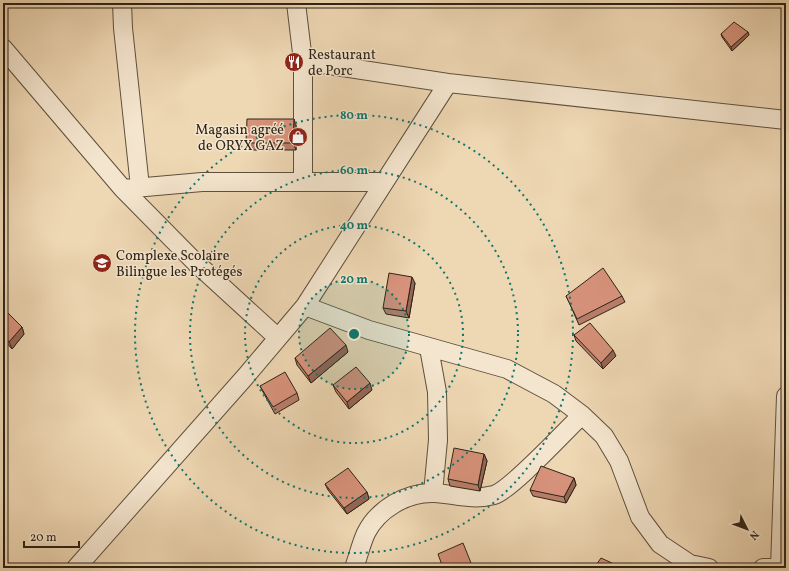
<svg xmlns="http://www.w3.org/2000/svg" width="789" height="571" font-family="Vollkorn,serif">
  <rect width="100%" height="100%" fill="#eed7b3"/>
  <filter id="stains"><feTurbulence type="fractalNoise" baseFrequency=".005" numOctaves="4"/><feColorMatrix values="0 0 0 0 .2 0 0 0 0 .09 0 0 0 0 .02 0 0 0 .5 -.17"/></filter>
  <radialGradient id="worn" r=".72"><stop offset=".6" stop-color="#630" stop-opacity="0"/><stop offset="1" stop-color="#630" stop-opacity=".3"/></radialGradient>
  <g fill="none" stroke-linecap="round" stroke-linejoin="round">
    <defs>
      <path id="minor" d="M122 3 123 28 140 187
        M296 3 303 61V181
        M3 48 123 189 195 262 278 338
        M303 61 448 83 786 120
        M123 189 202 182H384
        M305 306 369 330 507 369 554 394 582 415 604 436 619 461 640 517 660 544 690 564 709 568
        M429 348 437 392 438 440 433 493
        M76 568 245 377 305 306 448 83
        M354 568C358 557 361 544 366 533 378 509 407 492 434 493 455 494 471 501 494 495 512 489 565 431 582 415
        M763 568 786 567
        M780 568 786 396"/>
    </defs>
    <!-- minor casing -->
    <use href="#minor" stroke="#5e503d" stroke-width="20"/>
    <!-- minor -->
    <use href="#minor" stroke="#f4e5ce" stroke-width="18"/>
  </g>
  <!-- wall -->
  <path fill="#b97e6a" stroke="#2e2316" d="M748 32 749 35 732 51 722 37 721 34Z
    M296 125V150H249L246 143Z
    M415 283 409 318 386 314 383 308Z
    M566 296H622L625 302 579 325 569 302Z
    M3 308 22 327 24 334 12 349 3 339Z
    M574 335 616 356 603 369 576 341Z
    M348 352 311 383 297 365 295 358Z
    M333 385 372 390 349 409 336 392Z
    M260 386 297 393 299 400 275 414 263 392Z
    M484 454 487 461 480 491 450 486 448 479Z
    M574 478 576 485 566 503 533 496 530 490Z
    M325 484 367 492 369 499 347 514 328 490Z"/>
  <!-- shaded-wall -->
  <path fill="#966656" stroke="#2e2316" d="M748 32 749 35 732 51 731 47Z
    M294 119 296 125V150L293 143Z
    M412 277 415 283 409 318 406 311Z
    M22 327 24 334 12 349 9 342Z
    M346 345 348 352 311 383 308 376Z
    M613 350 616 356 603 369 601 363Z
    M370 383 372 390 349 409 347 402Z
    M484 454 487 461 480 491 478 485Z
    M574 478 576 485 566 503 564 497Z
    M367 492 369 499 347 514 344 508Z
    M614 564 615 567 614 568H611Z"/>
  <!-- building -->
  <path fill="#d7927b" stroke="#2e2316" d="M734 22 748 32 731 47 721 34Z
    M247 119H294L293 143H246Z
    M603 268 622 296 577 319 566 296Z
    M389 273 412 277 406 311 383 308Z
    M3 308 22 327 9 342 3 335Z
    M590 323 613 350 601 363 574 335Z
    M330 328 346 345 308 376 295 358Z
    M356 367 370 383 347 402 333 385Z
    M285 372 297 393 273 407 260 386Z
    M454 448 484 454 478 485 448 479Z
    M541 466 574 478 564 497 530 490Z
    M348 468 367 492 344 508 325 484Z
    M463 543 473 568H443L438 554Z
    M601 558 614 564 611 568H594Z
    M101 565 103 568H96Z"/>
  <!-- distance rings -->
  <circle cx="354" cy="334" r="55" fill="#0f766e" fill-opacity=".12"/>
  <g fill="none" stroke="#0f766e" stroke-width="2" stroke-dasharray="2 4">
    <circle cx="354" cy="334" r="55"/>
    <circle cx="354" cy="334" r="109"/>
    <circle cx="354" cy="334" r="164"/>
    <circle cx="354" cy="334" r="219"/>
  </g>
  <!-- icons -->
  <defs>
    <symbol id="restaurant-disc" viewBox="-11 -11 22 22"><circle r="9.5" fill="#8f2418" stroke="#f4e5ce"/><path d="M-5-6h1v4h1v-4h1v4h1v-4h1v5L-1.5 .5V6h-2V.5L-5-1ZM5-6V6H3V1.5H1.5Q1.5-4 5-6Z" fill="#fff"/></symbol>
    <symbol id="shop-disc" viewBox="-11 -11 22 22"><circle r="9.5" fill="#8f2418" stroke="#f4e5ce"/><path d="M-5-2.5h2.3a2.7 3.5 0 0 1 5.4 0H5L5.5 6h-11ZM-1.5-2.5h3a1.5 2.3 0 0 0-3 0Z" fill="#fff"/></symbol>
    <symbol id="school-disc" viewBox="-11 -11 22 22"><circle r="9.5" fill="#8f2418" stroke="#f4e5ce"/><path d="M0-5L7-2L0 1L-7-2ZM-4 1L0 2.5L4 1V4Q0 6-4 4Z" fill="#fff"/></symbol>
  </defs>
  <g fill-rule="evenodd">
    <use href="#restaurant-disc" x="283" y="51" width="22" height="22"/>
    <use href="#shop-disc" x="287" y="126" width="22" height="22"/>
    <use href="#school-disc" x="91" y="252" width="22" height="22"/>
  </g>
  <g text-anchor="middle" stroke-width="3" stroke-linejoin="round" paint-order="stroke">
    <!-- poi labels -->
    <g font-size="14" fill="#2e2316" stroke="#f4e5ce" text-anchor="start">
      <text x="308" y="59">Restaurant<tspan x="308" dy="16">de Porc</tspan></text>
      <text x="284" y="134" text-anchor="end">Magasin agréé<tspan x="284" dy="16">de ORYX GAZ</tspan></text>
      <text x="116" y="260">Complexe Scolaire<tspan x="116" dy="16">Bilingue les Protégés</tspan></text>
    </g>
  </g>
  <circle cx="354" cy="334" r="6" fill="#0f766e" stroke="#f4e5ce" stroke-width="2"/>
  <g font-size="12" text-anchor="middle" font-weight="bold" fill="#0f766e" stroke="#f4e5ce" stroke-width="3" stroke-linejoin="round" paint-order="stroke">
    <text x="354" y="119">80 m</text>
    <text x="354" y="174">60 m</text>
    <text x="354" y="229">40 m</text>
    <text x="354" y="283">20 m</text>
  </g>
  <!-- margin -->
  <rect width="789" height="571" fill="none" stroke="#eed7b3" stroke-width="16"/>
  <rect x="4" y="4" width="781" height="563" fill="none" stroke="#2e2316" stroke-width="2"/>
  <rect x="8" y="8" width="773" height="555" fill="none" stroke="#2e2316"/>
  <!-- north arrow -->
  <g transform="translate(747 529) rotate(132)" stroke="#f4e5ce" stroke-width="3" paint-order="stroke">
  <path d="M0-3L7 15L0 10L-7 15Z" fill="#2e2316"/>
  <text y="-6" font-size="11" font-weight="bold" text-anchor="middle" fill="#2e2316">N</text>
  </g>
  <!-- scale -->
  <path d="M24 541v6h55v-6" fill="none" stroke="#2e2316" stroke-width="2"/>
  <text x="30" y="541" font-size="12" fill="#2e2316" stroke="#f4e5ce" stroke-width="3" paint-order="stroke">20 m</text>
  <rect width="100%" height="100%" filter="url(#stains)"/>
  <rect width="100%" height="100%" fill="url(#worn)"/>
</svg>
